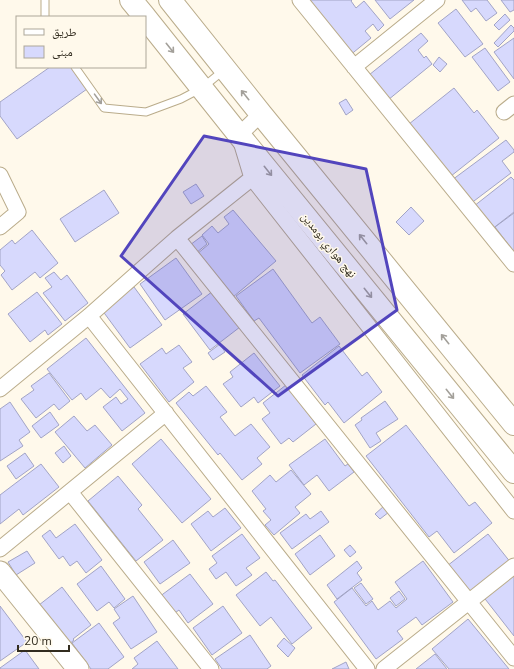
<svg xmlns="http://www.w3.org/2000/svg" width="514" height="669" font-family="'Nunito Sans','Noto Naskh Arabic',sans-serif">
  <rect width="100%" height="100%" fill="#fff9eb"/>
  <!-- building -->
  <path fill="#d7d9fd" stroke="#a2a4c6" d="M292 0H352L351 1 356 8 364 1 384 25 378 31 373 24 365 31 371 38 343 61Z
    M375 0H414L390 19Z
    M462 0H487L497 13 486 21 476 8 471 12Z
    M501 0H514V10L510 12Z
    M456 9 483 44 465 57 438 23Z
    M505 14 510 20 499 30 494 25Z
    M511 25 514 28V31L498 47 494 43Z
    M421 33 428 41 418 50 424 58 426 56 432 64 388 100 369 75Z
    M514 38V79L494 52Z
    M485 48 510 82 498 91 472 57Z
    M439 57 447 64 440 72 433 65Z
    M50 67H72L87 89 17 139 0 116V102Z
    M454 88 474 113 477 110 499 138 446 180 404 128Z
    M346 99 353 110 346 115 339 103Z
    M506 140 514 150V152L502 161 511 173 470 204 452 180Z
    M511 177 514 180V212L487 233 469 210Z
    M196 184 204 196 191 204 183 192Z
    M104 190 119 213 75 242 60 219Z
    M411 207 424 221 409 235 396 222Z
    M233 210 276 261 233 297 197 254 209 244 202 235 212 226 218 233 229 224 224 217Z
    M514 213V252L495 227Z
    M32 230 58 263 40 278 35 272 12 290 1 275 5 271 0 265V250L12 240 15 244Z
    M202 236 207 244 196 253 190 245Z
    M176 258 202 294 165 320 140 284Z
    M273 269 312 323 320 317 340 344 300 373 259 318 254 321 236 296Z
    M54 272 61 280 67 275 88 303 65 321 43 293 52 287 45 278Z
    M134 287 162 325 130 348 102 310Z
    M213 291 240 327 210 350 183 314Z
    M37 292 62 324 48 335 45 330 30 342 8 314Z
    M86 338 145 413 122 431 103 407 116 397 121 404 128 399 120 389 110 398 101 388 86 400 81 393 72 400 47 369Z
    M220 344 225 352 213 360 208 353Z
    M179 345 192 362 183 368 194 382 169 402 140 364 162 348 166 354Z
    M339 346 362 376 367 372 382 392 344 423 328 402 325 405 302 375Z
    M254 353 280 386 258 403 254 397 241 407 223 384 233 377 230 372Z
    M49 373 70 401 59 410 54 404 36 418 21 399 34 390 31 386Z
    M286 385 316 424 293 442 289 438 281 444 262 419 270 413 263 403Z
    M206 386 227 412 220 417 235 436 251 424 270 447 257 458 262 464 242 480 220 453 218 455 176 403 189 392 193 396Z
    M385 401 398 419 376 433 381 441 370 448 355 425 362 420 361 418Z
    M10 402 30 432 19 440 23 446 0 461V409Z
    M50 412 59 425 41 438 32 426Z
    M74 416 87 431 95 425 112 445 85 468 55 432Z
    M406 425 469 506 475 502 492 523 454 553 437 531 429 537 366 456Z
    M161 439 211 499 182 523 132 464Z
    M325 439 345 466 348 464 354 472 329 491 317 475 304 485 289 465Z
    M64 446 71 456 63 463 55 453Z
    M25 453 34 466 16 479 7 466Z
    M41 464 59 487 23 515 19 509 0 524V495Z
    M291 470 311 494 295 507 300 513 274 535 265 525 271 520 263 511 266 509 252 491 270 475 276 482Z
    M118 476 142 505 138 509 163 540 136 561 88 501Z
    M384 506 389 512 380 519 375 514Z
    M225 508 241 528 211 551 191 524 208 511 213 517Z
    M321 511 329 522 292 549 280 533 306 514 310 519Z
    M75 524 102 560 86 573 77 561 70 566 63 556 59 559 42 536 50 530 56 538Z
    M242 534 260 558 246 568 252 575 236 586 226 572 216 579 209 569 217 563 212 556Z
    M488 534 511 563 469 594 447 566Z
    M320 535 335 556 310 575 295 554Z
    M173 540 190 563 160 584 144 562Z
    M350 545 356 552 350 557 344 550Z
    M27 551 35 563 16 575 8 562Z
    M357 561 362 568 357 573 362 580 337 599 327 585Z
    M423 561 453 602 422 625 416 617 397 631 403 639 376 659 334 602 352 588 366 606 372 601 378 610 390 601 396 608 407 599 395 582Z
    M101 566 125 599 114 608 109 602 97 611 77 584Z
    M514 570V636L482 595Z
    M266 572 273 581 275 580 312 628 292 644 271 617 260 626 236 595Z
    M190 574 213 604 188 623 179 610 172 615 159 597Z
    M361 583 373 599 366 604 354 588Z
    M62 587 91 625 73 639 74 640 61 651 39 605Z
    M399 591 405 599 396 606 390 598Z
    M133 596 157 632 131 649 113 623 120 618 114 609Z
    M0 606 27 642 0 661Z
    M223 606 242 633 212 655 193 628Z
    M468 619 509 669H449L432 649Z
    M99 623 124 657 108 669H91L72 643Z
    M250 635 271 666 267 669H222L215 659Z
    M284 638 295 648 288 657 277 646Z
    M157 641 178 669H132L138 664 134 658Z
    M25 650 39 669H0V668Z
    M435 654 447 669H416Z
    M346 662 349 669H332Z"/>
  <g fill="none" stroke-linecap="round" stroke-linejoin="round">
    <defs>
      <path id="lane" d="M45 0V17
        M75 67 104 108 146 112 181 99 202 88 224 70"/>
      <path id="street" d="M300 0 514 264
        M354 67 437 0
        M504 112 514 104
        M0 175 18 212 0 227
        M252 178 239 135 261 114
        M177 238 514 658
        M89 316 367 669
        M0 389 89 316 177 238 252 178 514 511
        M70 492 211 669
        M0 549 166 413
        M384 669 514 566"/>
      <path id="secondary" d="M0 572 78 669"/>
      <path id="primary" d="M131 0 145 17
        M170 0 261 114 514 424
        M145 17 239 135 514 472"/>
    </defs>
    <!-- lane casing -->
    <use href="#lane" stroke="#baac8b" stroke-width="9"/>
    <!-- street casing -->
    <use href="#street" stroke="#baac8b" stroke-width="17"/>
    <!-- secondary casing -->
    <use href="#secondary" stroke="#baac8b" stroke-width="23"/>
    <!-- primary casing -->
    <use href="#primary" stroke="#baac8b" stroke-width="24"/>
    <!-- lane -->
    <use href="#lane" stroke="#fff" stroke-width="7"/>
    <!-- street -->
    <use href="#street" stroke="#fff" stroke-width="15"/>
    <!-- secondary -->
    <use href="#secondary" stroke="#fff" stroke-width="21"/>
    <!-- primary -->
    <use href="#primary" stroke="#fff" stroke-width="22"/>
  </g>
  <!-- one-way arrows -->
  <defs><path id="oneway-shaft" d="M-6 0H5M1.5-3L5.5 0L1.5 3" fill="none" stroke-width="1.6" stroke-linecap="round" stroke-linejoin="round"/></defs>
  <g stroke="#a3a09a">
    <use href="#oneway-shaft" transform="translate(170 48) rotate(51)"/>
    <use href="#oneway-shaft" transform="translate(245 95) rotate(-129)"/>
    <use href="#oneway-shaft" transform="translate(98 99) rotate(54)"/>
    <use href="#oneway-shaft" transform="translate(268 171) rotate(51)"/>
    <use href="#oneway-shaft" transform="translate(363 239) rotate(-129)"/>
    <use href="#oneway-shaft" transform="translate(368 293) rotate(51)"/>
    <use href="#oneway-shaft" transform="translate(445 339) rotate(-129)"/>
    <use href="#oneway-shaft" transform="translate(450 394) rotate(51)"/>
  </g>
  <!-- marked area -->
  <path fill="#5245bd" fill-opacity="0.2" stroke="#5245bd" stroke-width="3" stroke-linejoin="round" d="M204 136 366 169 397 310 278 396 121 256Z"/>
  <g text-anchor="middle" stroke-width="3" stroke-linejoin="round" paint-order="stroke">
    <!-- street labels -->
    <g font-size="12" fill="#322c1f" stroke="#fff9eb">
      <text transform="translate(329 245) rotate(51)" y="4">نهج هواري بومدين</text>
    </g>
  </g>
  <!-- legend -->
  <rect x="16" y="16" width="130" height="52" fill="#fff9eb" stroke="#ada799"/>
  <rect x="24" y="29" width="20" height="6" fill="#ffffff" stroke="#ada799"/>
  <text x="52" y="36" font-size="12" fill="#322c1f">طريق</text>
  <rect x="24" y="46" width="20" height="12" fill="#d7d9fd" stroke="#ada799"/>
  <text x="52" y="56" font-size="12" fill="#322c1f">مبنى</text>
  <!-- scale -->
  <path d="M18 645v6h51v-6" fill="none" stroke="#322c1f" stroke-width="2"/>
  <text x="24" y="645" font-size="12" fill="#322c1f" stroke="#fff9eb" stroke-width="3" paint-order="stroke">20 m</text>
</svg>
